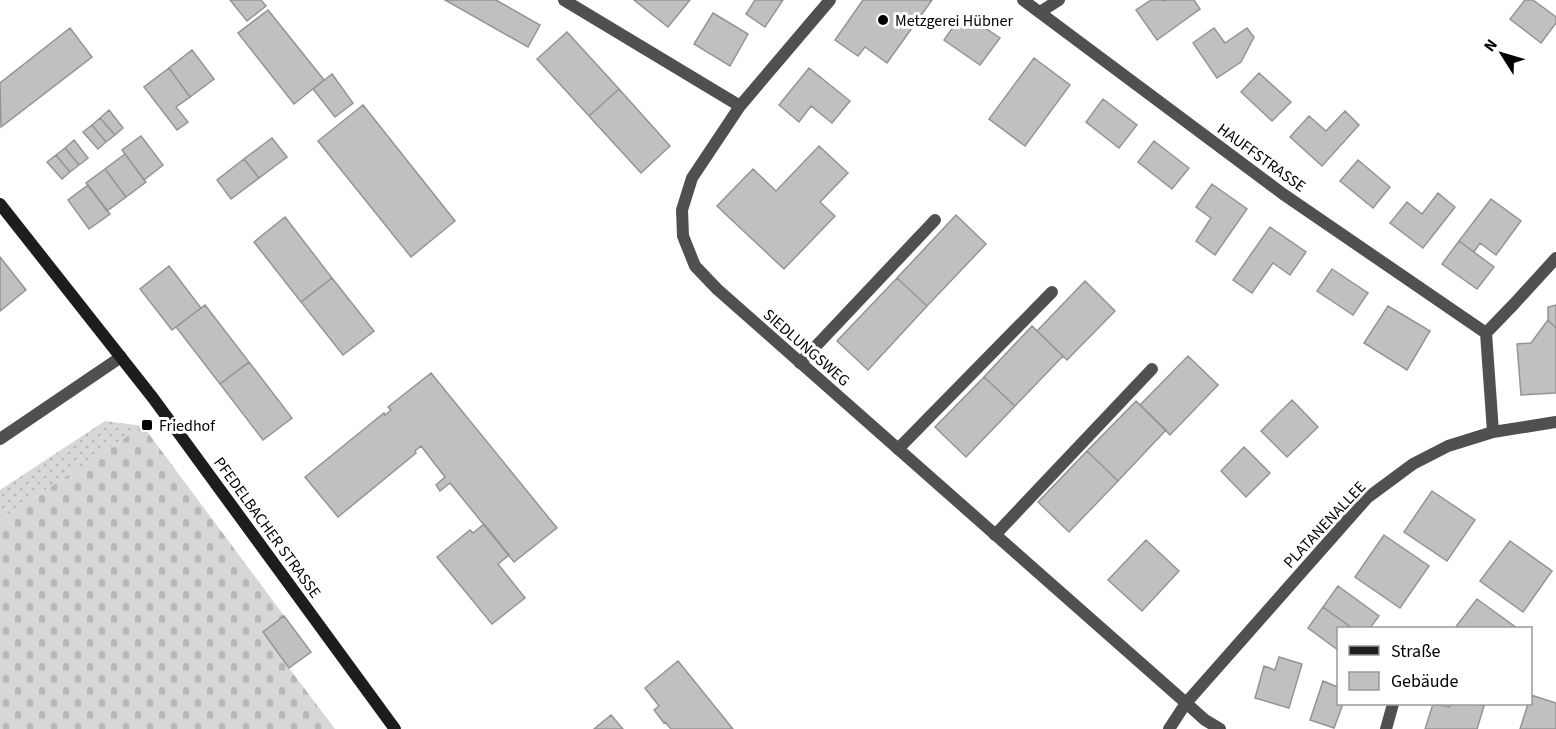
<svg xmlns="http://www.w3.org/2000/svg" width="1556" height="729" font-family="'Source Sans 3',sans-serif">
  <defs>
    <pattern id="grass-dots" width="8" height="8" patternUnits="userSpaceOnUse" patternTransform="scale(1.5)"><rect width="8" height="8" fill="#d7d7d7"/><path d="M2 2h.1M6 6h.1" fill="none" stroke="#b7b7b7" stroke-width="1.8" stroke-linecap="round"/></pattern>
    <pattern id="cemetery-stones" width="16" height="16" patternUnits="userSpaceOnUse" patternTransform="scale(1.5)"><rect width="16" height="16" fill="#d7d7d7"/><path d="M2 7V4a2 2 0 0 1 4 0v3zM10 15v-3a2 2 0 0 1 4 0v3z" fill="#b7b7b7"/></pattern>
  </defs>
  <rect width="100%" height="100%" fill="#fff"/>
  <!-- grass -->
  <path fill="url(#grass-dots)" d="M105 421 143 426 0 520V490Z"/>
  <!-- cemetery -->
  <path fill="url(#cemetery-stones)" d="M143 426 311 652 289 668 335 729H0V520Z"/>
  <!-- building -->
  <path fill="#c0c0c0" stroke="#949494" stroke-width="1.5" d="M230 0H261L266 6 247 21Z
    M445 0H496L540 25 528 47Z
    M634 0H690L668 27Z
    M755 0H783L765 27 746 14Z
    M863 0H932L887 63 865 47 858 56 835 40Z
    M1151 0H1163L1164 1 1166 0H1194L1200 9 1157 40 1136 10Z
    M1525 0H1533L1556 17V23L1541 43 1510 19Z
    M268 10 324 80 294 104 238 33Z
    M713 13 748 34 730 66 694 44Z
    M963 13 1000 38 980 65 944 40Z
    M70 28 92 57 1 127 0 83Z
    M1214 28 1225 43 1247 28 1254 37 1241 62 1217 78 1193 43Z
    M567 32 619 89 589 116 537 59Z
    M192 50 214 79 190 97 169 68Z
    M1034 58 1070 85 1025 146 989 119Z
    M169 68 190 97 176 107 188 122 177 130 144 87Z
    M809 68 850 101 832 123 811 106 799 122 779 105Z
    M1259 73 1291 102 1272 121 1241 92Z
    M332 74 353 103 335 117 313 89Z
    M619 89 670 146 641 173 589 116Z
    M1103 99 1137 125 1119 148 1086 122Z
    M363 105 455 221 411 257 318 141Z
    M109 110 123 128 115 135 100 118Z
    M1345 111 1359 125 1322 166 1290 137 1309 116 1326 131Z
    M100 118 115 135 106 142 92 125Z
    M92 125 106 142 98 149 83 132Z
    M141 136 163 165 144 180 122 150Z
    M272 138 287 157 259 178 244 159Z
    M74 140 88 158 79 165 65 148Z
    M1154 141 1189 168 1172 189 1138 162Z
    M819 146 848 173 820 202 835 216 784 269 717 206 753 169 776 191Z
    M65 148 79 165 70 172 56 155Z
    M125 154 146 182 126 197 105 169Z
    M56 155 70 172 62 179 47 162Z
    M244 159 259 178 231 199 217 180Z
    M1358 160 1390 187 1373 208 1340 181Z
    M105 169 126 197 107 211 86 183Z
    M1212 184 1247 209 1215 255 1196 241 1211 218 1196 207Z
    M88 185 110 214 89 229 68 200Z
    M1438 193 1455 207 1423 248 1390 223 1407 202 1422 214Z
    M1491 199 1521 221 1496 255 1480 243 1474 252 1459 241Z
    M956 215 986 244 927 306 897 278Z
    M285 217 332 278 301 302 254 242Z
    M1270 227 1306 252 1290 275 1273 263 1252 293 1233 280Z
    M1459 241 1494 267 1477 289 1442 264Z
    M0 257 26 290 0 311Z
    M169 266 201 308 172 330 140 289Z
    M1332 269 1368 293 1353 315 1317 291Z
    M332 278 374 331 343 355 301 302Z
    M897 278 927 306 868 370 837 341Z
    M1085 281 1115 311 1067 360 1037 331Z
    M205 305 249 362 220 384 176 327Z
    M1556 305V328L1548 320V307Z
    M1388 306 1430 331 1407 370 1364 343Z
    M1548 320 1556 328V393L1521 395 1517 344 1531 343Z
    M1032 326 1063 356 1015 406 984 377Z
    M1188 356 1218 385 1170 435 1140 405Z
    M249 362 292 418 263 440 220 384Z
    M431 373 557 528 514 562 450 483 440 491 436 485 445 477 421 446 415 451 416 453 338 517 305 477 384 413 385 415 391 410 388 407Z
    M984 377 1015 406 966 457 935 427Z
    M1292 400 1318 427 1287 457 1261 431Z
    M1136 401 1166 430 1118 481 1087 451Z
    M1244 447 1270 473 1246 497 1221 471Z
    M1087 451 1118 481 1069 532 1038 502Z
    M1432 491 1475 520 1447 561 1404 532Z
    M484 524 509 555 498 564 525 598 492 624 437 557 470 530 473 533Z
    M1384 535 1429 566 1400 608 1355 577Z
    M1146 540 1179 571 1142 611 1108 580Z
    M1510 541 1552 571 1523 612 1480 581Z
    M1338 586 1379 616 1370 628H1352L1323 607Z
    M1477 599 1517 628H1455Z
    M1323 607 1352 628H1338V650L1308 628Z
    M284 616 311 652 289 668 263 632Z
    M1279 657 1302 664 1289 708 1255 698 1264 666 1275 670Z
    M678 661 733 729H671L665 722 664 723 654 710 659 706 645 688Z
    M1323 681 1338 687V704H1343L1334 728 1310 720Z
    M1531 695 1556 703V729H1520L1528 704H1530Z
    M1433 704 1449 707 1451 704H1475L1484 706 1477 729H1425Z
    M611 715 623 729H594Z"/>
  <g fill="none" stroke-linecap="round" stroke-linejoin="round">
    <!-- service -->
    <path stroke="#505050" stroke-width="12" d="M800 363 935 220
      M898 449 1052 292
      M995 535 1152 369"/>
    <!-- minor -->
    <path stroke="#505050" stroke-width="12" d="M564 0 740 106
      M830 0 740 106 692 178 682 210 683 236 695 266 717 289 1186 703 1205 720 1220 729
      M1023 0 1283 194 1486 333
      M1040 12 1059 0
      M1493 432 1486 333 1514 304 1556 258
      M0 439 121 357
      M1169 729 1186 703 1367 498 1413 464 1448 446 1493 432 1556 422
      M1386 729 1393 704"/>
    <!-- secondary -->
    <path stroke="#1d1d1d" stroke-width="12" d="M0 204 153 398 395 729"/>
  </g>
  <!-- markers -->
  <g fill="#000" stroke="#fff" stroke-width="2">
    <circle cx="883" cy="20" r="6"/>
    <rect x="141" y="419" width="12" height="12" rx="3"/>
  </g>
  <g text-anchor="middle" stroke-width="6" stroke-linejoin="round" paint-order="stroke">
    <!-- poi labels -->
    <g font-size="16" fill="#000" stroke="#fff" text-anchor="start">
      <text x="895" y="26">Metzgerei Hübner</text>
      <text x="159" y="431">Friedhof</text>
    </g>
    <!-- street labels -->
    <g font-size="16" fill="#000" stroke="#fff">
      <text transform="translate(1262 157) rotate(36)" y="6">HAUFFSTRASSE</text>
      <text transform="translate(807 347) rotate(41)" y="6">SIEDLUNGSWEG</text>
      <text transform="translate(1324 524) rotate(-47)" y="6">PLATANENALLEE</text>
      <text transform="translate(268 527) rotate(54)" y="6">PFEDELBACHER STRASSE</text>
    </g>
  </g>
  <!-- legend -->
  <rect x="1337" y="627" width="195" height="78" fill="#ffffff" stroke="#999999" stroke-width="1.5"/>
  <rect x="1349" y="646" width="30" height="9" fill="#1d1d1d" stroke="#999999" stroke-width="1.5"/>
  <text x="1391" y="657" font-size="18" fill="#000000">Straße</text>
  <rect x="1349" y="672" width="30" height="18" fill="#c0c0c0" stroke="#999999" stroke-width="1.5"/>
  <text x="1391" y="687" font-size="18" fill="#000000">Gebäude</text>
  <!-- north arrow -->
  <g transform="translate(1502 54) rotate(307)" stroke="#ffffff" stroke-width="4.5" paint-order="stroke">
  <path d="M0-4.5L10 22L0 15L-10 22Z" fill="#000000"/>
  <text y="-9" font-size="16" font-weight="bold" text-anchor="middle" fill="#000000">N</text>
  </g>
</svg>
